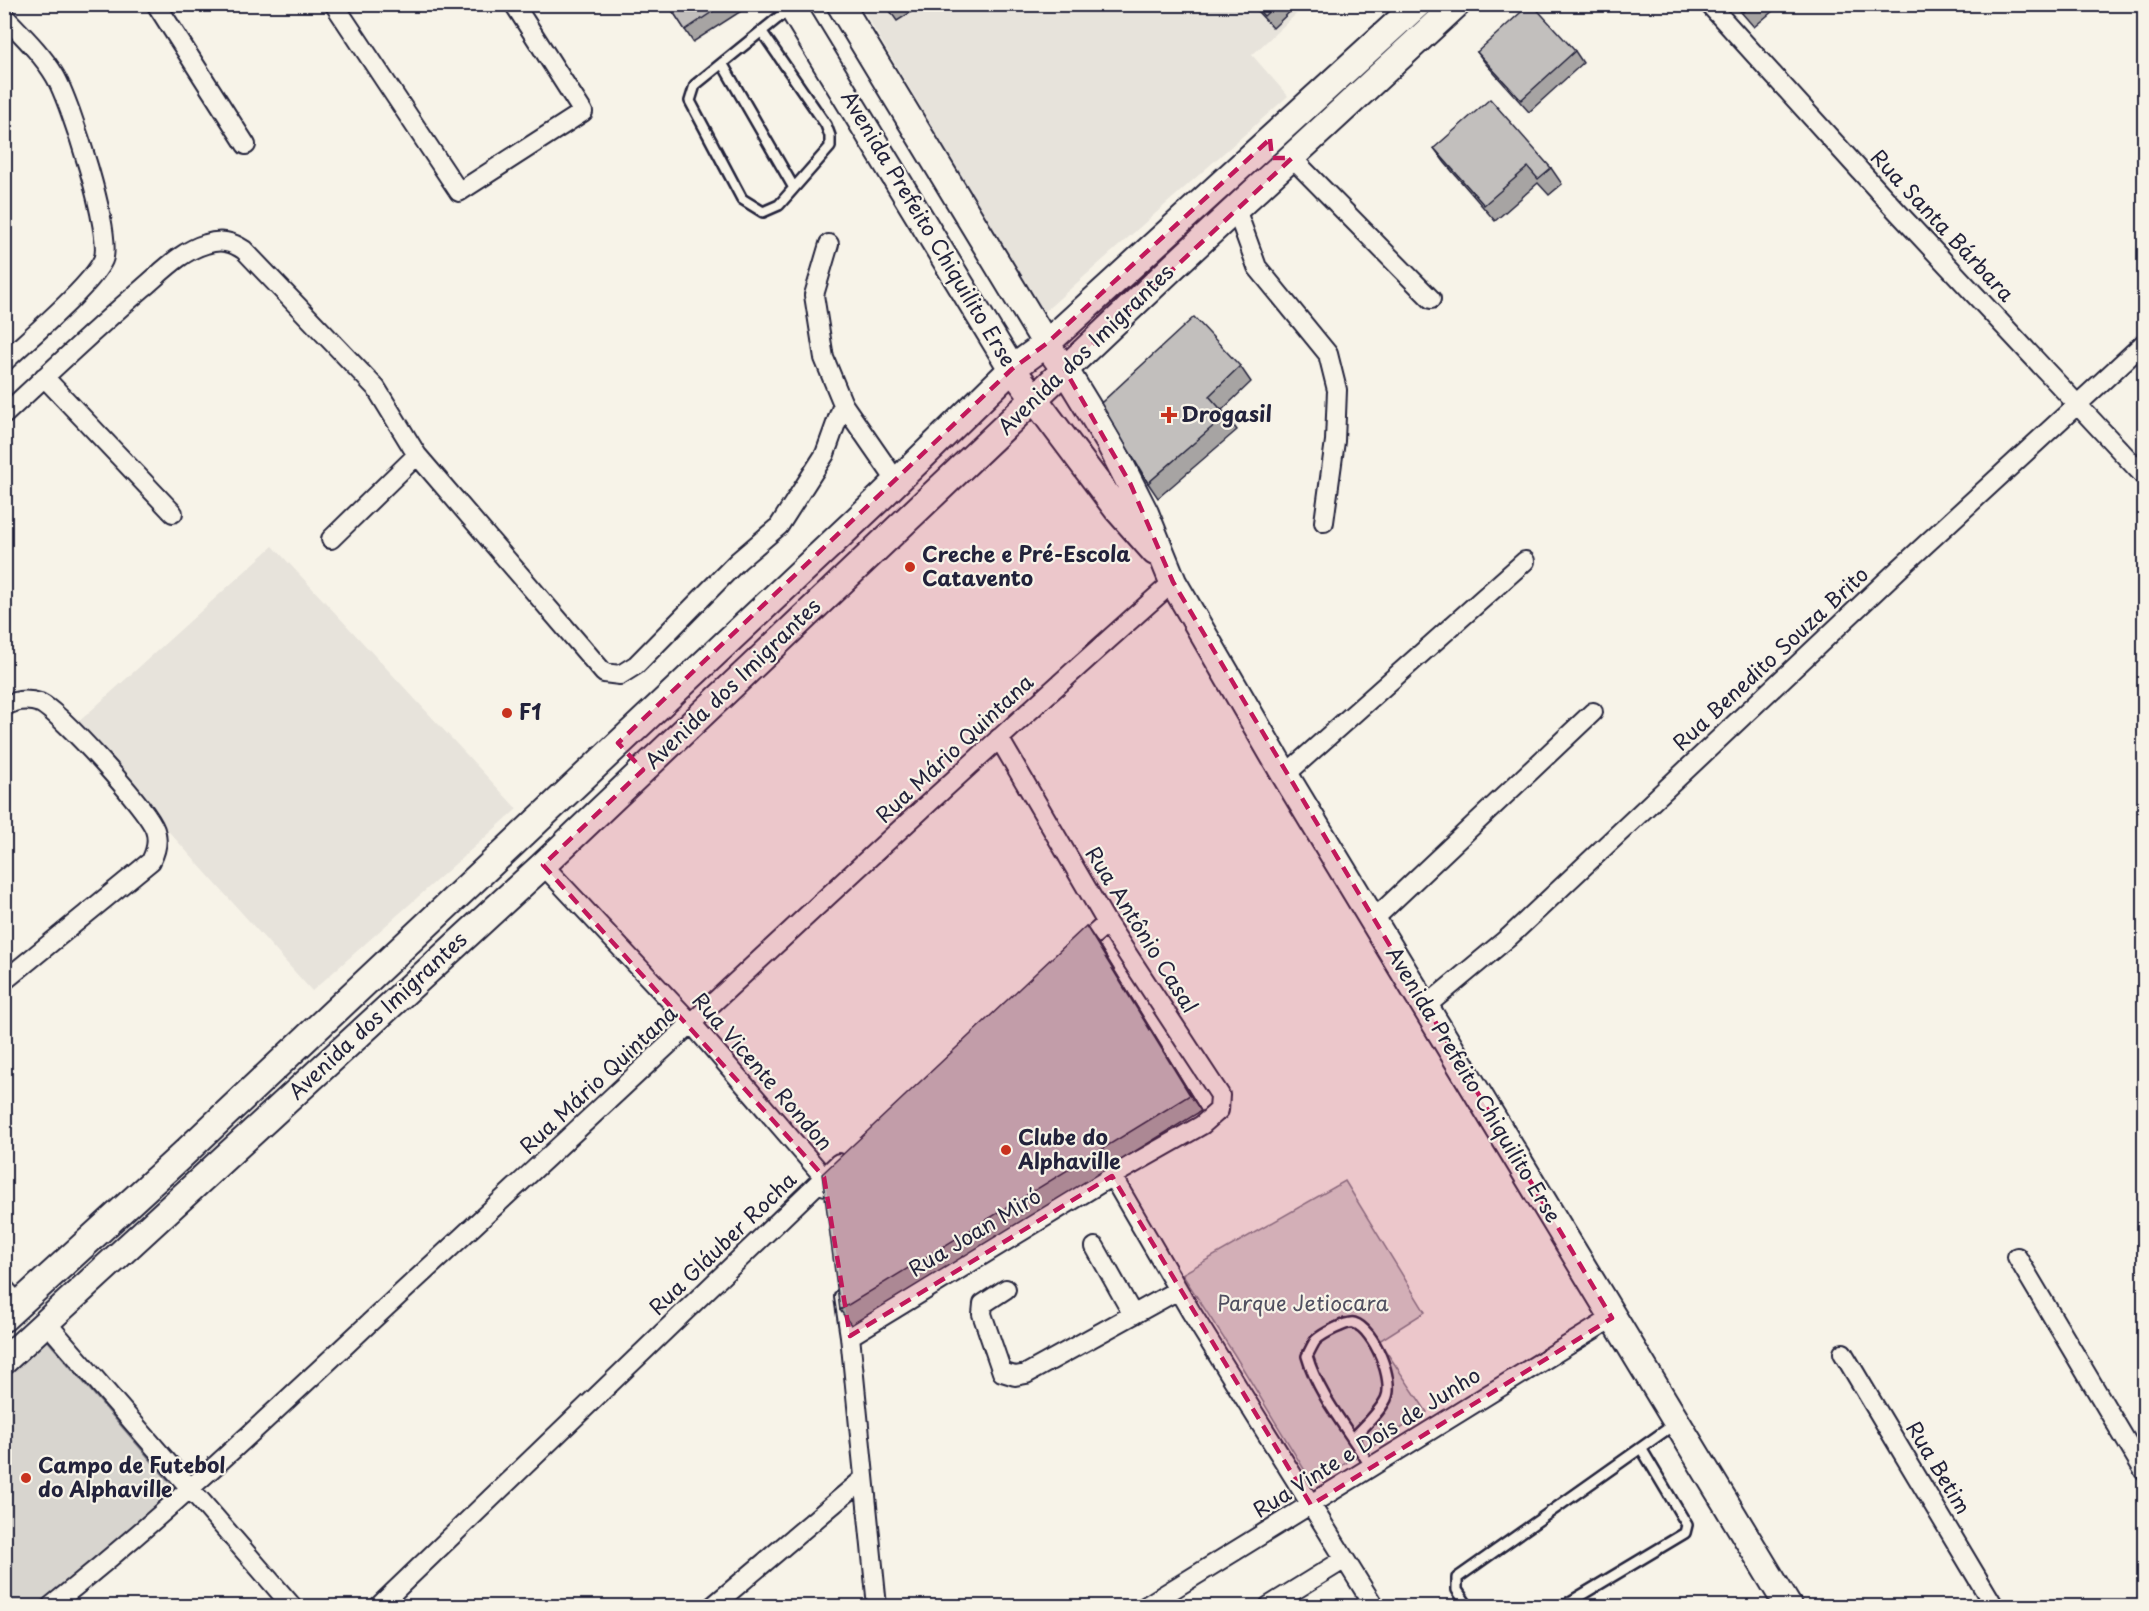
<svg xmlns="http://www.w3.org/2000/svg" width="2149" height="1611" font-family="'Playpen Sans',sans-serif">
  <rect width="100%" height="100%" fill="#f7f3e8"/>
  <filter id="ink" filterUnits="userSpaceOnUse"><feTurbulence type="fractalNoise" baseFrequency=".0167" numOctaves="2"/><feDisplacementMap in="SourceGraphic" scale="12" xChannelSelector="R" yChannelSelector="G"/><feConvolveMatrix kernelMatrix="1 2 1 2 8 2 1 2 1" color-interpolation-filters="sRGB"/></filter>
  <g filter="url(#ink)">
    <!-- built -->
    <path fill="#e7e3db" d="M860 5H1306L1252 55 1288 96 1043 313Z
      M273 546 517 809 312 991 74 726Z"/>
    <!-- green -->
    <path fill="#d8d5cf" stroke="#7d7c85" stroke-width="1.5" d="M1345 1181 1425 1312 1379 1341 1427 1412 1313 1484 1234 1354 1182 1274Z
      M47 1340 179 1493 183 1494 42 1606H5V1379Z"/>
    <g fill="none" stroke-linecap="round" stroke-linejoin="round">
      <defs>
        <path id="lane" d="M762 32 826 125 830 136V147L779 205 763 212 742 199 690 101 695 85 789 9
          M722 63 794 188
          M1353 1438C1364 1427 1379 1413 1386 1399 1395 1381 1374 1329 1354 1323 1347 1321 1322 1334 1316 1340 1313 1343 1310 1351 1307 1356 1318 1395 1350 1432 1371 1467
          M1468 1606 1457 1590V1578L1676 1423
          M1563 1606 1685 1533 1687 1525 1641 1448"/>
        <path id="street" d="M156 4 246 145
          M334 4 459 192 583 112 514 4
          M1709 4 1892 206 2144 476
          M4 16C22 35 42 54 55 76 70 101 114 236 103 260 91 286 28 339 4 362
          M1292 158 1431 299
          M1236 209 1257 267 1328 354 1337 390 1335 441 1324 522
          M829 244 814 295 824 358 843 404 897 482
          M44 377 173 513
          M4 415C50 372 95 329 143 288 162 272 181 251 206 244 221 239 232 242 244 250L376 388 417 455 604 673 620 675 636 665 738 561 779 526 825 454 843 404
          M331 539 417 455
          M4 707C15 700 28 699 40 703 60 712 148 809 155 830 159 841 156 851 151 861L4 981
          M1285 775 1525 561
          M543 865 692 1024 824 1177 825 1186
          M1374 919 1593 712
          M1074 952 1107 923
          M1426 1006 1509 937 1899 569 2144 343
          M1112 1176 1191 1312 1374 1606
          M1095 1247 1133 1315
          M2017 1257 2144 1471
          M4 1288 19 1305
          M1006 1289 983 1304 982 1314 1002 1372 1015 1376 1026 1374 1178 1290
          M844 1297 850 1336 877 1606
          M46 1322 292 1606
          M850 1336 1112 1176 1202 1125 1219 1110 1220 1095 1107 923 999 738
          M1843 1353 1994 1606
          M51 1606C186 1499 310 1377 437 1260 682 1033 924 803 1173 582
          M379 1606 839 1163
          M713 1606 862 1480
          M1146 1606 1612 1318
          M1269 1606 1345 1559"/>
        <path id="secondary" d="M790 4 1012 369 1117 509 1155 552
          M840 4 1046 344 1065 370 1109 442 1145 513 1173 582 1285 775 1788 1606
          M4 1318 178 1159 882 496 1012 369 1046 344 1418 4
          M4 1361 543 865 1174 266 1457 4"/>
      </defs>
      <!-- lane casing -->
      <use href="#lane" stroke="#22223b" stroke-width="14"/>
      <!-- street casing -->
      <use href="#street" stroke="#22223b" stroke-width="22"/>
      <!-- secondary casing -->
      <use href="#secondary" stroke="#22223b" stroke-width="30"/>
      <!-- lane -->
      <use href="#lane" stroke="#f7f3e8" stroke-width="9"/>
      <!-- street -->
      <use href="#street" stroke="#f7f3e8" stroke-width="18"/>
      <!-- secondary -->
      <use href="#secondary" stroke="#f7f3e8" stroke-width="26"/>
    </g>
    <!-- wall -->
    <path fill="#a7a4a3" stroke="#22223b" stroke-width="1.5" d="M668 4H744L746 8 693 42Z
      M885 4H924L897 21Z
      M1252 4H1298L1273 28 1258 12Z
      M1734 4H1781L1754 27Z
      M1575 51 1583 63 1529 112 1486 64 1477 52Z
      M1434 148 1551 168 1562 184 1549 195 1538 183 1495 221 1445 163Z
      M1240 366 1251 382 1222 410 1237 430 1158 498 1148 483 1101 403Z
      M1097 942 1201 1111 851 1325 840 1310Z"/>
    <!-- shaded-wall -->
    <path fill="#888684" stroke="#22223b" stroke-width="1.5" d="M1086 926 1097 942 1201 1111 1190 1095Z"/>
    <!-- building -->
    <path fill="#c2bfbd" stroke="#22223b" stroke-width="1.5" d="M668 4H724L685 30Z
      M1253 4H1277L1264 16Z
      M1530 4H1532L1575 51 1521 100 1477 52Z
      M1737 4H1752L1743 12Z
      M1490 99 1551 168 1538 179 1528 167 1484 205 1434 148Z
      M1194 317 1240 366 1209 396 1226 415 1148 483 1101 403Z
      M1086 926 1190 1095 840 1310 822 1174Z"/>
  </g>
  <!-- marked area -->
  <path fill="#c2185b" fill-opacity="0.2" stroke="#c2185b" stroke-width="4.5" stroke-dasharray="12 8" stroke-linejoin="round" d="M1270 139 1272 158H1292L1065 370 1130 483 1173 582 1612 1318 1311 1505 1112 1176 850 1336 824 1177 543 865 643 770 618 743 1012 369 1046 344Z"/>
  <!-- markers -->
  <g fill="#c8321e" stroke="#f7f3e8" stroke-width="2">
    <path d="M1166 406h6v6h6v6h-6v6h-6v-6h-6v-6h6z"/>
    <circle cx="910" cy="567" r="6"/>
    <circle cx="507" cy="713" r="6"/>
    <circle cx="1006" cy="1150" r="6"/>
    <circle cx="26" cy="1478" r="6"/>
  </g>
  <g text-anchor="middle" stroke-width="4.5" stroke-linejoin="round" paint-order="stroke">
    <!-- street labels -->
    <g font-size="21" fill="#22223b" stroke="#f7f3e8">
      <text transform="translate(1942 226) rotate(47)" y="7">Rua Santa Bárbara</text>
      <text transform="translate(928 229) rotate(59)" y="7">Avenida Prefeito Chiquilito Erse</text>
      <text transform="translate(1086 350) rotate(-44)" y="7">Avenida dos Imigrantes</text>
      <text transform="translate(1771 659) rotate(-43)" y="7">Rua Benedito Souza Brito</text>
      <text transform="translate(733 684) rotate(-44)" y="7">Avenida dos Imigrantes</text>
      <text transform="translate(955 749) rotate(-43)" y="7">Rua Mário Quintana</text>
      <text transform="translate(1141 930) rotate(58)" y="7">Rua Antônio Casal</text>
      <text transform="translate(378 1016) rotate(-43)" y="7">Avenida dos Imigrantes</text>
      <text transform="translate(762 1072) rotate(49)" y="7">Rua Vicente Rondon</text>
      <text transform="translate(599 1080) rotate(-43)" y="7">Rua Mário Quintana</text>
      <text transform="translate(1473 1085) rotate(59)" y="7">Avenida Prefeito Chiquilito Erse</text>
      <text transform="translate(975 1233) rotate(-31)" y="7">Rua Joan Miró</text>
      <text transform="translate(723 1244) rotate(-44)" y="7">Rua Gláuber Rocha</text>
      <text transform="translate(1367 1443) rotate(-32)" y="7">Rua Vinte e Dois de Junho</text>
      <text transform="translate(1938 1468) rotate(59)" y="7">Rua Betim</text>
    </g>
    <!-- poi labels -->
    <g font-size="21" font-weight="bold" fill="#22223b" stroke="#f7f3e8" text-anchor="start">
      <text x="1181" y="422">Drogasil</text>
      <text x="922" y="562">Creche e Pré-Escola<tspan x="922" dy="24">Catavento</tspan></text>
      <text x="519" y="720">F1</text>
      <text x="1018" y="1145">Clube do<tspan x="1018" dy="24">Alphaville</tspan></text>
      <text x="38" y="1473">Campo de Futebol<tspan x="38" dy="24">do Alphaville</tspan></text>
    </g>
    <!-- park labels -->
    <g font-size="21" fill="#504f60" stroke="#f7f3e8">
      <text x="1303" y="1311">Parque Jetiocara</text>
    </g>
  </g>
  <!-- margin -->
  <rect width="2149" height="1611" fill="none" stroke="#f7f3e8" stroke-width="24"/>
  <rect x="12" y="12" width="2125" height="1587" fill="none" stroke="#22223b" stroke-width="2" filter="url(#ink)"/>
</svg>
